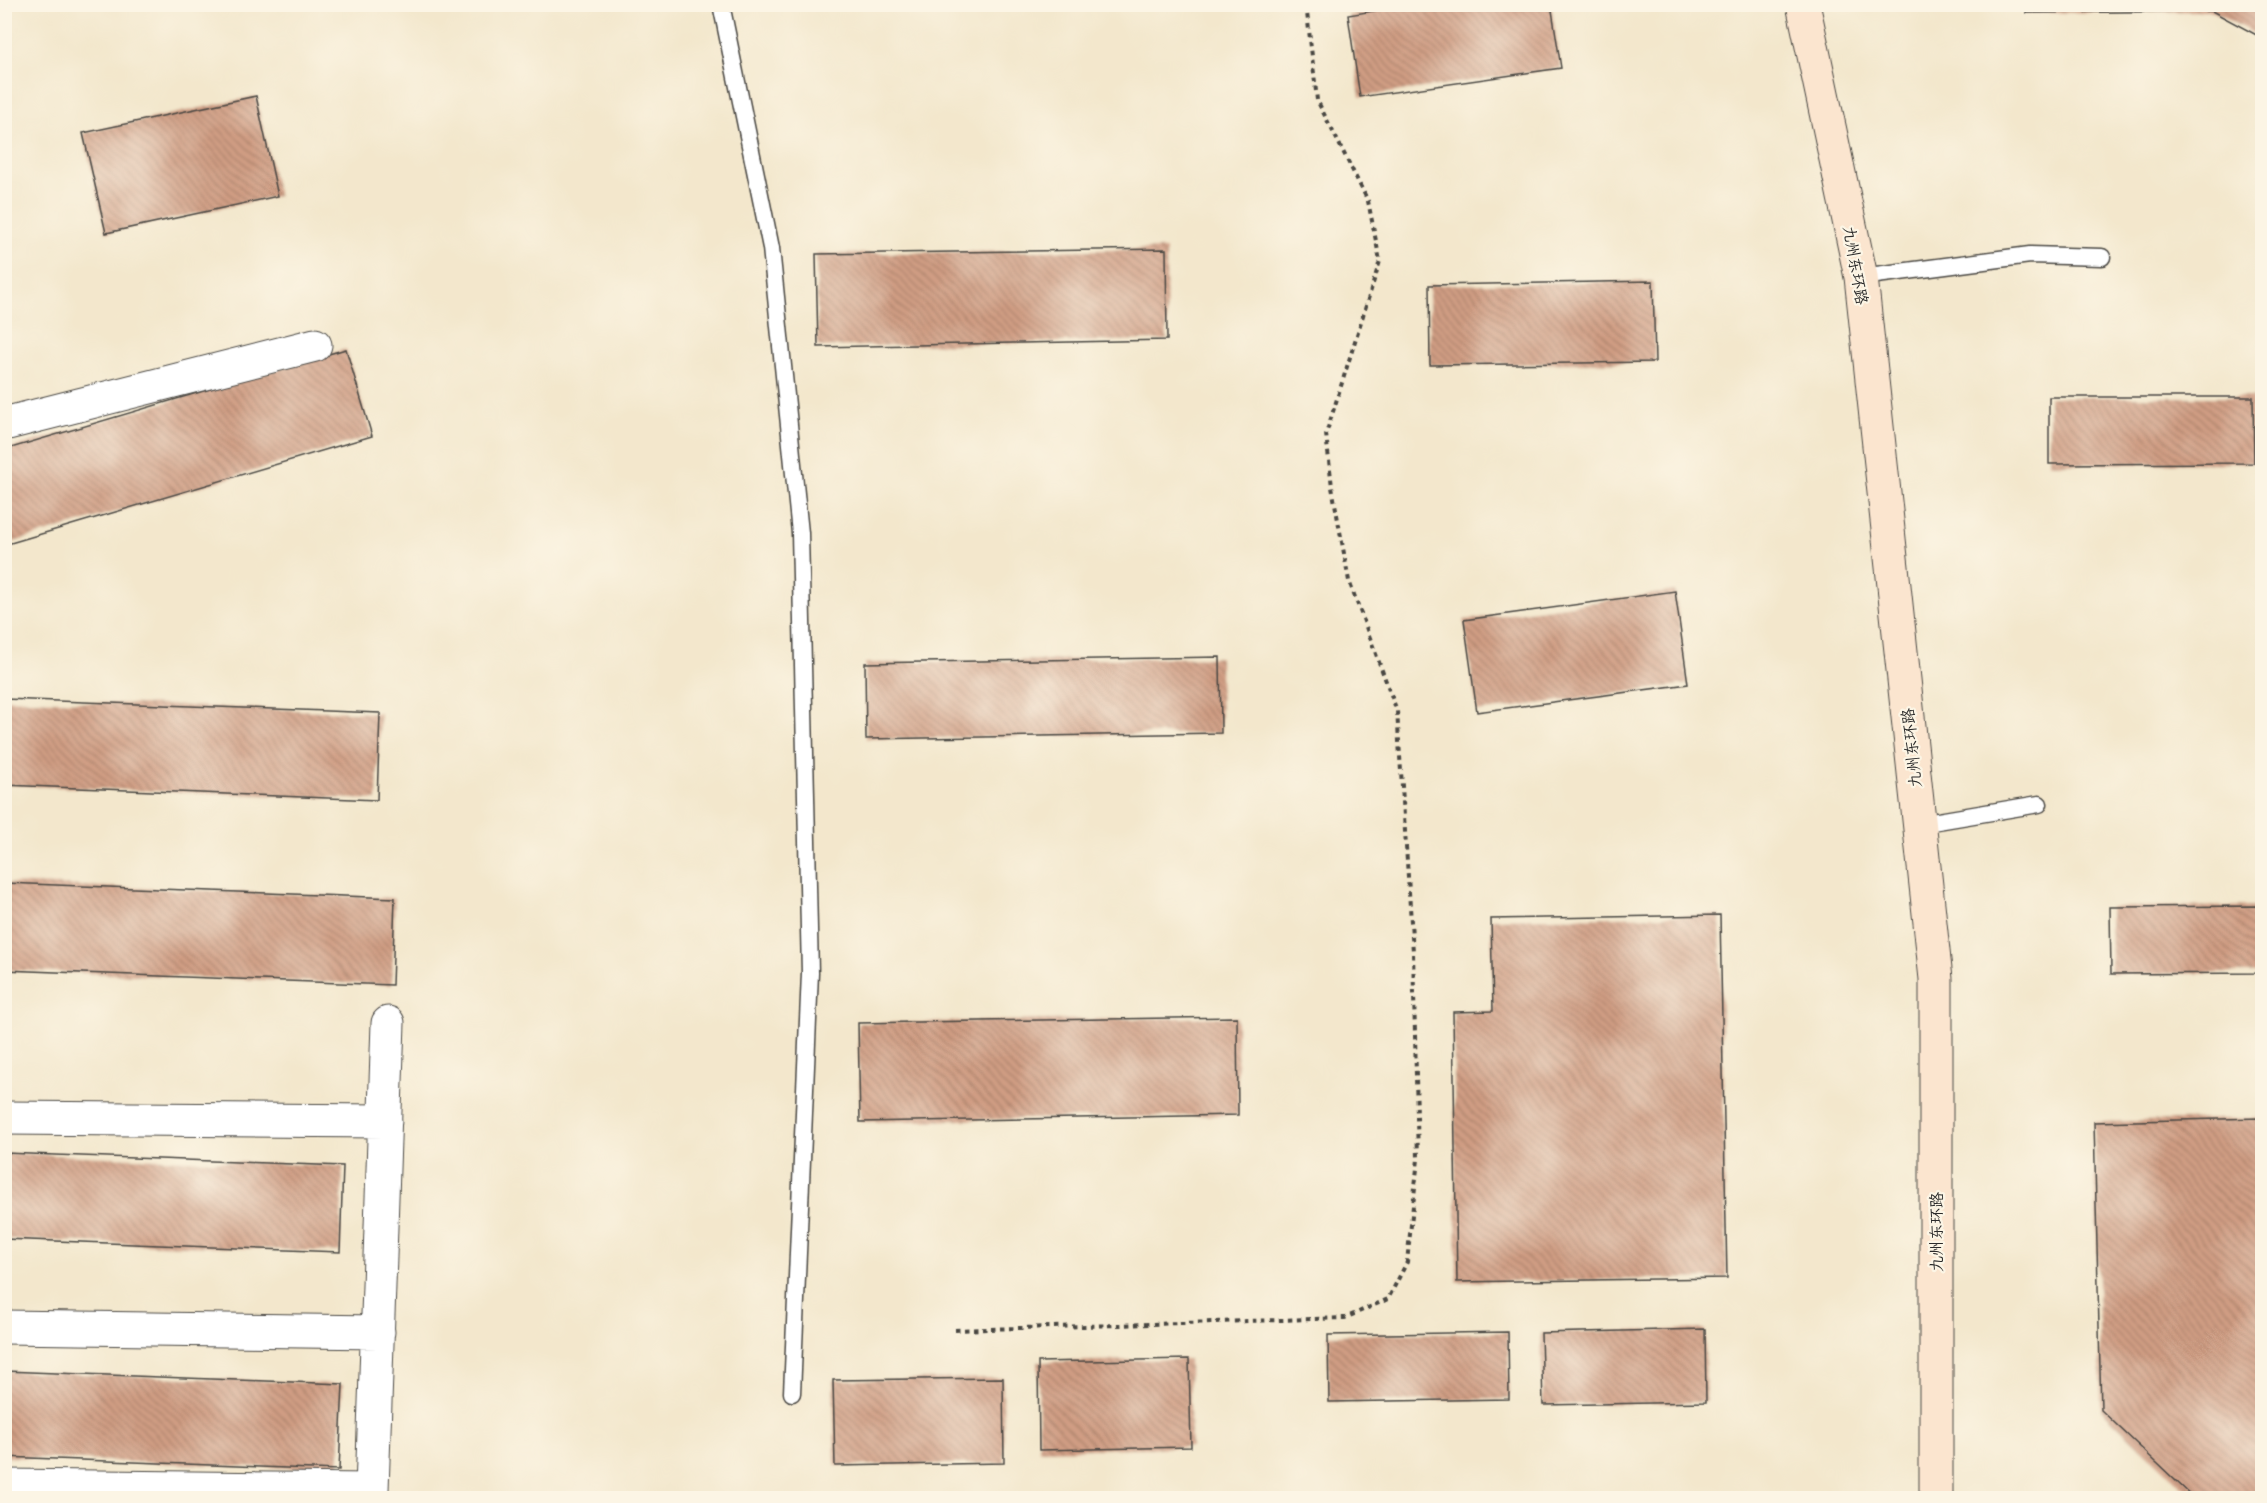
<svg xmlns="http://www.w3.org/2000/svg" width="2267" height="1503" font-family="'Balsamiq Sans','LXGW WenKai TC',sans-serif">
  <defs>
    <pattern id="building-back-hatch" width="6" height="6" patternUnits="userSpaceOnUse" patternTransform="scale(1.5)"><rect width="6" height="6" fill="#d09d83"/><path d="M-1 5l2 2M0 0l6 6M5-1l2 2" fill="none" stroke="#a9806b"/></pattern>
  </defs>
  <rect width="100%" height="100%" fill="#fcf5e5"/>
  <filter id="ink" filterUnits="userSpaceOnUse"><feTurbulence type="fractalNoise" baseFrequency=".0167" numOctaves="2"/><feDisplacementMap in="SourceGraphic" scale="12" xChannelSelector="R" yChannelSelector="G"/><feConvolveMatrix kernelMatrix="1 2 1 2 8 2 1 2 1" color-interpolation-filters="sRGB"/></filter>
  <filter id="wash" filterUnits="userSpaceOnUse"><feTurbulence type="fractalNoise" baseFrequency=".008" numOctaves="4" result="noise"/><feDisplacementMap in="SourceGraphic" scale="24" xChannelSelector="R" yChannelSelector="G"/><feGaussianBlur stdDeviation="1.35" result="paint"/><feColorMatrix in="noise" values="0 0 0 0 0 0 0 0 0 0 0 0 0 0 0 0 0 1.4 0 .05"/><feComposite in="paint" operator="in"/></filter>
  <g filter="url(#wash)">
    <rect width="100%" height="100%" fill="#f3e7cc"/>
    <g id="blocks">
      <!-- building -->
      <path fill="url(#building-back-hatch)" d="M1417 4H1551L1561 68 1360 97 1348 15Z
        M2026 4H2262V38L2212 11 2026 13Z
        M256 96 278 196 106 233 83 133Z
        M1166 249 1167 340 818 347 816 254Z
        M1653 281 1655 362 1430 365 1429 285Z
        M346 349 372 436 4 545V450Z
        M2049 397H2253L2254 463 2049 464Z
        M1675 591 1688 684 1477 712 1464 620Z
        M1220 657 1221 733 866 739 865 663Z
        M4 699 380 713 377 800 4 785Z
        M4 883 395 898 392 985 4 970Z
        M2262 906V973L2111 974 2110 907Z
        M1720 915 1727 1278 1457 1282 1453 1012 1493 1011 1491 919Z
        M1237 1017 1238 1115 860 1122 858 1023Z
        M2262 1118V1498H2194L2101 1410 2094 1122Z
        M4 1153 343 1166 340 1252 4 1239Z
        M1705 1329 1706 1402 1543 1405 1541 1333Z
        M1508 1332 1509 1399 1329 1402 1328 1335Z
        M1189 1359 1191 1447 1039 1450 1038 1362Z
        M4 1371 343 1384 339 1470 4 1457Z
        M1003 1378 1004 1463 835 1466 833 1380Z"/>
    </g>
  </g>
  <g filter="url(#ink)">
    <use href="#blocks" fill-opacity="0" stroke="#494743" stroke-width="1.5"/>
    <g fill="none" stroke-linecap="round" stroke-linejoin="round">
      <defs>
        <path id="service" d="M721 4 771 248 800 533 810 973 792 1393
          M1861 277 2030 255 2102 257
          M1920 824 2039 804"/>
        <path id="minor" d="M4 424 315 345
          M4 1118 385 1121
          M4 1327 378 1332
          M4 1486 372 1490 388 1023"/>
        <path id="secondary" d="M1803 4 1861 277 1936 979V1498"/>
      </defs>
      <!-- service casing -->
      <use href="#service" stroke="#494743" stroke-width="19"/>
      <!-- minor casing -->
      <use href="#minor" stroke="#494743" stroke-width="35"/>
      <!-- secondary casing -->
      <use href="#secondary" stroke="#494743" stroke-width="35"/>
      <!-- path -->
      <path stroke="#494743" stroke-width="4" stroke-dasharray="4.5 4.5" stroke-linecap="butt" d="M955 1330 1345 1318 1388 1299 1407 1262 1418 1159 1413 952 1397 711 1349 581 1332 487 1326 434 1380 261 1368 201 1317 100 1306 4"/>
      <!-- service -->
      <use href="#service" stroke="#fff" stroke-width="16"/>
      <!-- minor -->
      <use href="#minor" stroke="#fff" stroke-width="33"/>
      <!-- secondary -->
      <use href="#secondary" stroke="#fbe5cf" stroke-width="33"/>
    </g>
  </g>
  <g text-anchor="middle" stroke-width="4.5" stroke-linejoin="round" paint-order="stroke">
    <!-- street labels -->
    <g font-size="16" fill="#2b2b2b" stroke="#fcf5e5">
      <text transform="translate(1856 265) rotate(80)" y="6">九州东环路</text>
      <text transform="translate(1911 748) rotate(-96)" y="6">九州东环路</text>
      <text transform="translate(1936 1232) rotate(-90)" y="6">九州东环路</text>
    </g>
  </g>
  <!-- margin -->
  <rect width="2267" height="1503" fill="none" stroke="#fcf5e5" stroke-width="24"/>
</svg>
